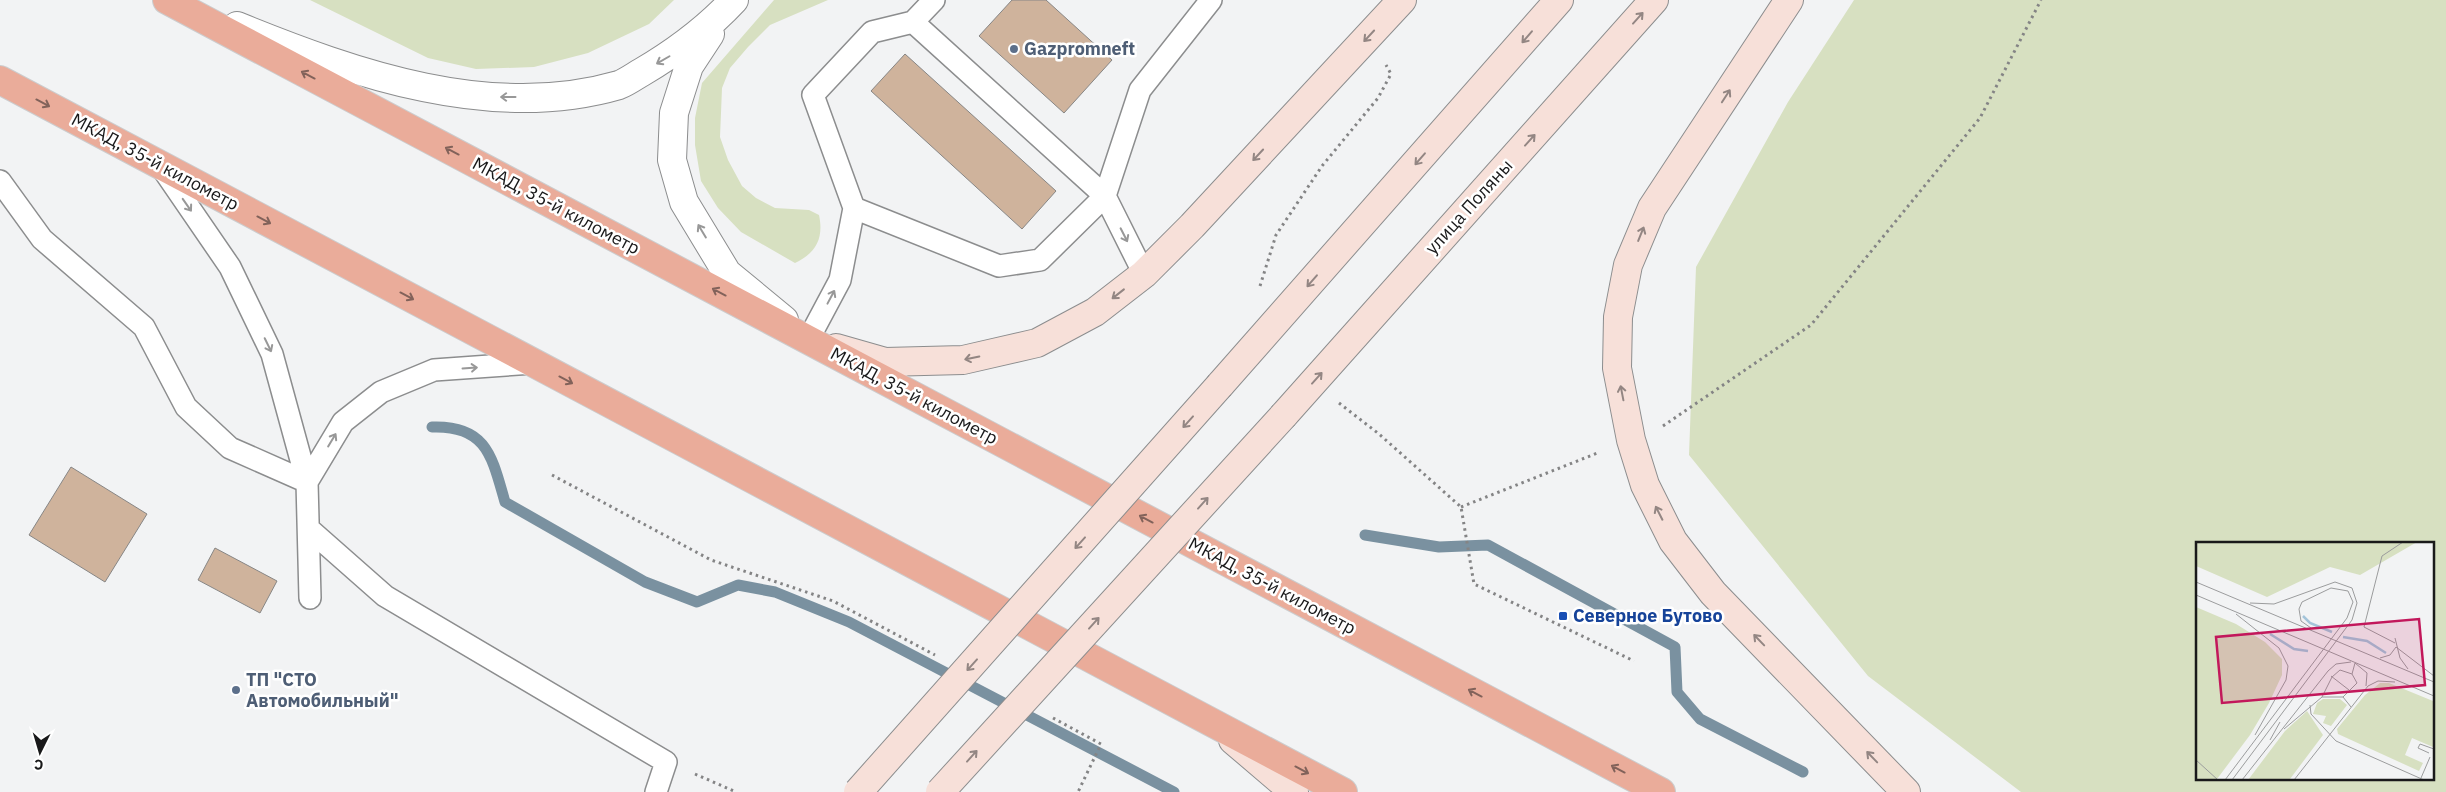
<svg xmlns="http://www.w3.org/2000/svg" width="2446" height="792" font-family="'IBM Plex Sans',sans-serif">
  <rect width="100%" height="100%" fill="#f2f3f4"/>
  <!-- green -->
  <path fill="#d7e0c1" fill-rule="evenodd" d="M310 0H674L649 24 588 53 534 67 476 69 428 58Z
    M774 0H828L770 25 748 47 730 68 722 88 721 113 720 137 728 160 742 186 756 198 775 208 809 210 819 215C824 238 816 253 795 263L741 232 718 208 701 181 695 145V118L702 83Z
    M1854 0H2446V792H2021L1868 676 1689 455 1696 267 1788 102ZM2197 543H2432V778H2197Z"/>
  <g fill="none" stroke-linecap="round" stroke-linejoin="round">
    <!-- stream -->
    <path stroke="#7a91a0" stroke-width="11" d="M432 427C487 425 492 457 505 502L645 582 697 602 738 585 775 592 849 622 1174 792
      M1365 535 1439 547 1488 545 1675 647 1677 692 1700 719 1803 772"/>
  </g>
  <!-- building -->
  <path fill="#cfb39c" stroke="#878685" d="M1012 0H1046L1112 60 1064 113 979 36Z
    M905 54 1056 191 1022 229 871 91Z
    M71 467 147 514 105 582 29 535Z
    M215 548 277 581 260 613 198 580Z"/>
  <g fill="none" stroke-linecap="round" stroke-linejoin="round">
    <defs>
      <path id="service" d="M934 0 913 22 872 32 813 95 854 208 999 266 1040 260 1105 196 1140 90 1211 0
        M913 22 1105 196 1144 274
        M160 165 230 267 272 354 307 482 310 598
        M0 181 42 239 144 327 186 407 230 448 307 482
        M808 340 840 280 854 208
        M307 482 343 422 381 392 434 370 533 363
        M309 529 385 596 666 762 656 792"/>
      <path id="tertiary" d="M237 26C355 74 492 122 619 85 627 82 635 76 642 72 676 52 707 29 734 0
        M710 34 689 66 674 113 672 160 684 202 727 273 784 320"/>
      <path id="secondary" d="M1789 0 1652 208 1628 265 1618 317 1617 368 1631 440 1645 485 1673 541 1713 593 1906 792
        M836 348 885 362 963 360 1037 343 1095 312 1144 274 1192 226 1402 0
        M1220 385 1559 0
        M1284 415 1654 0
        M1233 740 1294 792"/>
      <path id="trunk" d="M167 0 1661 792
        M0 80 1343 792"/>
    </defs>
    <!-- service casing -->
    <use href="#service" stroke="#8c8d8e" stroke-width="24"/>
    <!-- tertiary casing -->
    <use href="#tertiary" stroke="#8c8d8e" stroke-width="30"/>
    <!-- secondary casing -->
    <use href="#secondary" stroke="#8c8d8e" stroke-width="30"/>
    <!-- trunk casing -->
    <use href="#trunk" stroke="#cccccd" stroke-width="30"/>
    <!-- path -->
    <path stroke="#848485" stroke-width="3" stroke-dasharray="2.5 4" stroke-linecap="butt" d="M1260 286 1276 235 1322 166 1378 98 1391 74 1386 65
      M1339 403 1379 434 1461 507 1474 584 1634 661
      M1663 426 1811 325 1980 118 2041 0
      M552 475 711 560 833 601 935 655
      M1461 507 1600 452
      M1053 718 1101 744 1078 792
      M695 774 736 792"/>
    <!-- service -->
    <use href="#service" stroke="#fff" stroke-width="21"/>
    <!-- tertiary -->
    <use href="#tertiary" stroke="#fff" stroke-width="28"/>
    <!-- secondary -->
    <use href="#secondary" stroke="#f7e0d9" stroke-width="28"/>
    <!-- trunk -->
    <use href="#trunk" stroke="#eaac9a" stroke-width="28"/>
    <defs>
      <path id="secondary-bridge" d="M858 792 1220 385
        M940 792 1284 415"/>
    </defs>
    <!-- secondary-bridge casing -->
    <use href="#secondary-bridge" stroke="#8c8d8e" stroke-width="30" stroke-linecap="butt"/>
    <!-- secondary-bridge -->
    <use href="#secondary-bridge" stroke="#f7e0d9" stroke-width="28"/>
  </g>
  <!-- one-way arrows -->
  <defs><path id="oneway-shaft" d="M-6 0H5M1.5-3L5.5 0L1.5 3" fill="none" stroke-width="1.6" stroke-linecap="round" stroke-linejoin="round" transform="scale(1.25)"/></defs>
  <g stroke="#938683">
    <use href="#oneway-shaft" transform="translate(1638 18) rotate(-48)"/>
    <use href="#oneway-shaft" transform="translate(1369 36) rotate(133)"/>
    <use href="#oneway-shaft" transform="translate(1527 37) rotate(131)"/>
    <use href="#oneway-shaft" transform="translate(1726 96) rotate(-57)"/>
    <use href="#oneway-shaft" transform="translate(1530 140) rotate(-48)"/>
    <use href="#oneway-shaft" transform="translate(1258 155) rotate(133)"/>
    <use href="#oneway-shaft" transform="translate(1420 159) rotate(131)"/>
    <use href="#oneway-shaft" transform="translate(1641 234) rotate(-68)"/>
    <use href="#oneway-shaft" transform="translate(1312 281) rotate(131)"/>
    <use href="#oneway-shaft" transform="translate(1118 294) rotate(142)"/>
    <use href="#oneway-shaft" transform="translate(972 358) rotate(168)"/>
    <use href="#oneway-shaft" transform="translate(1317 378) rotate(-48)"/>
    <use href="#oneway-shaft" transform="translate(1622 393) rotate(-101)"/>
    <use href="#oneway-shaft" transform="translate(1188 422) rotate(132)"/>
    <use href="#oneway-shaft" transform="translate(1203 503) rotate(-48)"/>
    <use href="#oneway-shaft" transform="translate(1659 513) rotate(-117)"/>
    <use href="#oneway-shaft" transform="translate(1080 543) rotate(132)"/>
    <use href="#oneway-shaft" transform="translate(1094 623) rotate(-48)"/>
    <use href="#oneway-shaft" transform="translate(1759 640) rotate(-134)"/>
    <use href="#oneway-shaft" transform="translate(972 665) rotate(132)"/>
    <use href="#oneway-shaft" transform="translate(972 756) rotate(-48)"/>
    <use href="#oneway-shaft" transform="translate(1872 757) rotate(-134)"/>
  </g>
  <g stroke="#989898">
    <use href="#oneway-shaft" transform="translate(663 60) rotate(150)"/>
    <use href="#oneway-shaft" transform="translate(508 97) rotate(180)"/>
    <use href="#oneway-shaft" transform="translate(187 205) rotate(55)"/>
    <use href="#oneway-shaft" transform="translate(702 231) rotate(-121)"/>
    <use href="#oneway-shaft" transform="translate(1124 235) rotate(63)"/>
    <use href="#oneway-shaft" transform="translate(831 297) rotate(-62)"/>
    <use href="#oneway-shaft" transform="translate(268 345) rotate(64)"/>
    <use href="#oneway-shaft" transform="translate(470 368) rotate(-4)"/>
    <use href="#oneway-shaft" transform="translate(332 440) rotate(-59)"/>
  </g>
  <g stroke="#82625a">
    <use href="#oneway-shaft" transform="translate(308 75) rotate(-152)"/>
    <use href="#oneway-shaft" transform="translate(43 103) rotate(28)"/>
    <use href="#oneway-shaft" transform="translate(452 151) rotate(-152)"/>
    <use href="#oneway-shaft" transform="translate(264 220) rotate(28)"/>
    <use href="#oneway-shaft" transform="translate(719 292) rotate(-152)"/>
    <use href="#oneway-shaft" transform="translate(407 296) rotate(28)"/>
    <use href="#oneway-shaft" transform="translate(566 380) rotate(28)"/>
    <use href="#oneway-shaft" transform="translate(1146 519) rotate(-152)"/>
    <use href="#oneway-shaft" transform="translate(1475 693) rotate(-152)"/>
    <use href="#oneway-shaft" transform="translate(1618 769) rotate(-152)"/>
    <use href="#oneway-shaft" transform="translate(1302 770) rotate(28)"/>
  </g>
  <!-- markers -->
  <g fill="#5c6f8a" stroke="#fff" stroke-width="2">
    <circle cx="1014" cy="49" r="5"/>
    <circle cx="236" cy="690" r="5"/>
  </g>
  <rect fill="#1a4fb4" stroke="#fff" stroke-width="2" x="1558" y="611" width="10" height="10" rx="2.5"/>
  <g text-anchor="middle" stroke-width="5" stroke-linejoin="round" paint-order="stroke">
    <!-- service labels -->
    <g font-size="18" font-weight="bold" fill="#4e5e75" stroke="#fff" text-anchor="start">
      <text x="1024" y="55">Gazpromneft</text>
      <text x="246" y="686">ТП "СТО<tspan x="246" dy="21">Автомобильный"</tspan></text>
    </g>
    <!-- street labels -->
    <g font-size="18" fill="#19191a" stroke="#fff">
      <text transform="translate(155 162) rotate(28)" y="6">МКАД, 35-й километр</text>
      <text transform="translate(556 206) rotate(28)" y="6">МКАД, 35-й километр</text>
      <text transform="translate(1469 207) rotate(-48)" y="6">улица Поляны</text>
      <text transform="translate(914 396) rotate(28)" y="6">МКАД, 35-й километр</text>
      <text transform="translate(1272 586) rotate(28)" y="6">МКАД, 35-й километр</text>
    </g>
    <!-- transit labels -->
    <g font-size="18" font-weight="bold" fill="#164399" stroke="#fff" text-anchor="start">
      <text x="1573" y="622">Северное Бутово</text>
    </g>
  </g>
  <!-- overview -->
  <g transform="translate(2196 542)">
    <rect width="238" height="238" fill="#f2f3f4"/>
    <path d="M0 0H221L164 33 134 25 71 55 0 24ZM0 65 40 82 69 100 86 117V133L73 161 54 193 21 237H0ZM184 141H193L237 159V205L216 196 209 213 227 221 223 229 142 192 141 187 169 153ZM127 157H144L151 163 135 184 127 181 130 174 117 172 121 161ZM111 169 127 193 94 237 52 238 89 189Z" fill="#d7e0c1"/>
    <path fill="none" stroke="#a4c4d9" stroke-width="2.5" d="M107 74 114 81 136 90M74 92 98 107 112 109M147 95 171 99 190 111"/>
    <path fill="none" stroke="#9b9c9d" stroke-width="1" d="M0 40 238 140M0 53 238 154M40 72 83 106 92 124 90 138 59 193M199 96 204 116 212 127M199 101 168 85 186 14 207 0M200 105 238 134M184 116 194 113 200 105M156 132 159 121 171 131 170 144M135 134 153 148M126 155H147L155 165M114 163 115 172 140 199 228 238M88 187 126 155 136 135 144 128 156 132 161 141 147 155M74 198 84 180M233 211 222 206 224 202 238 207M0 218 22 238M225 236 234 215M29 238 151 76 157 60 152 49 135 46 106 60 103 67 105 79 115 86M36 238 156 78 161 61 156 46 139 40 78 62 54 61M46 238 132 129 140 122 155 120M98 238 172 144 182 139 199 140"/>
    <path fill="#c2185b" fill-opacity="0.15" stroke="#c2185b" stroke-width="2.5" d="M223 77 229 143 26 161 20 95Z"/>
    <rect width="238" height="238" fill="none" stroke="#19191a" stroke-width="2.5"/>
  </g>
  <!-- north arrow -->
  <g transform="translate(40 752) rotate(185)" stroke="#ffffff" stroke-width="4" paint-order="stroke">
  <path d="M0-4L9 19L0 12L-9 19Z" fill="#19191a"/>
  <text y="-8" font-size="14" font-weight="bold" text-anchor="middle" fill="#19191a">С</text>
  </g>
</svg>
